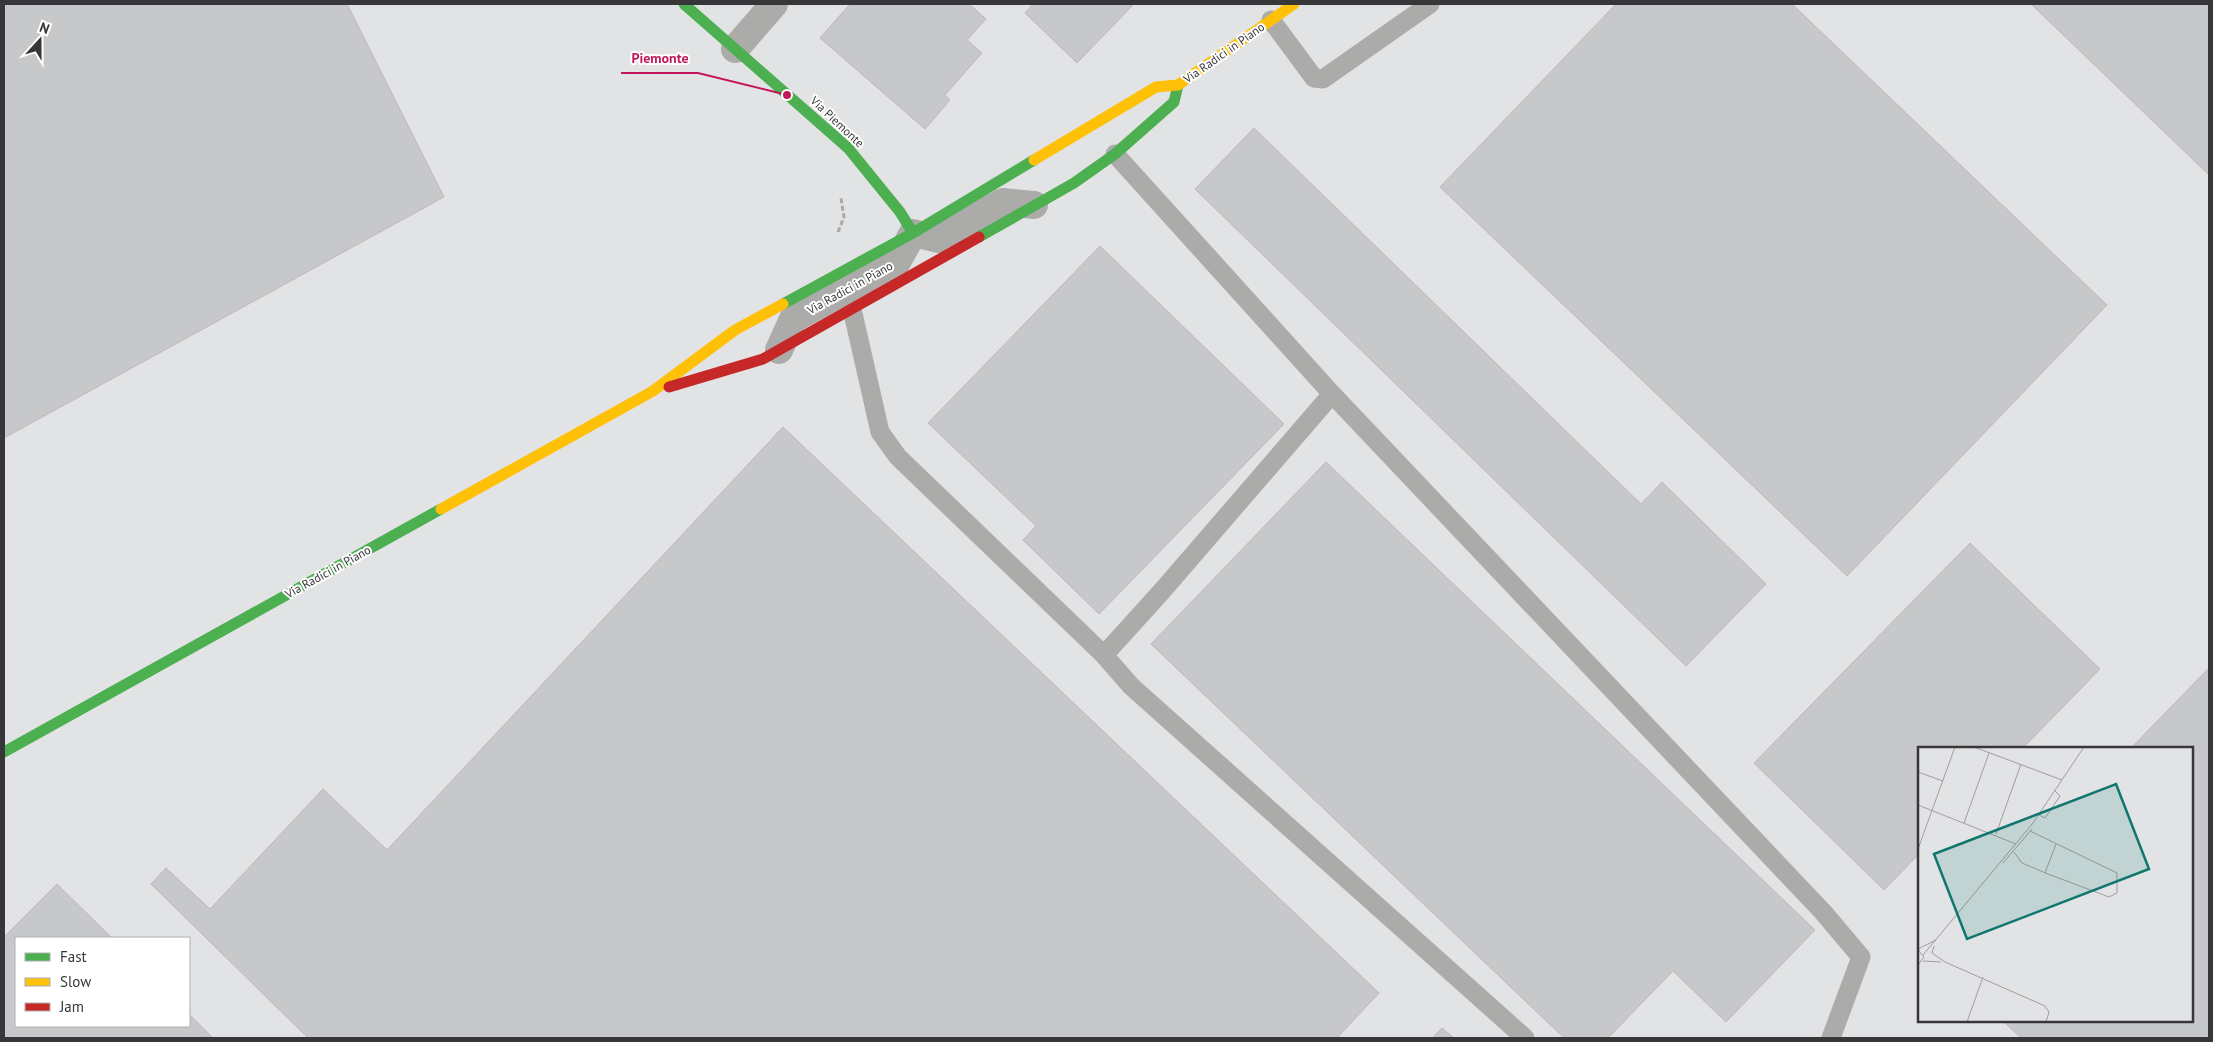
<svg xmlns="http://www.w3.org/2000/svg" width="2213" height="1042" font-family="'PT Sans',sans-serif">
  <rect width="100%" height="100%" fill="#e2e3e5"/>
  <!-- building -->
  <path fill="#c7c8ca" stroke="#bababc" d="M4 4H347L444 197 4 438Z
    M850 4H969L986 19 967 40 982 53 945 95 950 100 925 129 820 38Z
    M1033 4H1134L1077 63 1025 13Z
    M1616 4H1792L2107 305 1847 576 1440 187Z
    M2031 4H2209V175Z
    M1254 128 1641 504 1662 482 1766 584 1686 666 1195 189Z
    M1100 246 1284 424 1099 614 1023 540 1036 526 928 423Z
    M783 427 1379 993 1337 1038H308L151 884 166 868 210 909 323 789 387 850Z
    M1326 462 1815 930 1726 1022 1673 971 1608 1038H1564L1151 644Z
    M1970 543 2100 669 2023 748H1919V854L1884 890 1754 763Z
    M2209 668V1038H2021L2003 1021H2192V748H2131Z
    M57 884 112 938H16V1026H189V1014L213 1038H4V937Z
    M1442 1028 1454 1038H1432Z"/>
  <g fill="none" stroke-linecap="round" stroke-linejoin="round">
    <!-- path -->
    <path stroke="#a8a8a7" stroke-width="3" stroke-dasharray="5 2.5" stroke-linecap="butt" d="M838 232 844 217 841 198"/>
    <!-- lane -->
    <path stroke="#ababa9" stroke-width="19" d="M1271 20 1314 78 1323 79 1430 4
      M1115 154 1332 394 1823 912 1861 957 1831 1038
      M852 309 880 432 898 457 1104 655 1131 686 1525 1038
      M1104 655 1162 591 1332 394"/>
    <!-- street -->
    <path stroke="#ababa9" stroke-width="28" d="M735 49 774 4
      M779 350 793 319 897 262 913 233 938 239 1003 202 1034 205"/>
    <!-- fast -->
    <path stroke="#4caf50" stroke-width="11" d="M684 4 848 148 900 212 913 233
      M979 237 1074 183 1115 154 1174 102 1178 85
      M783 304 913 233 1034 160
      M4 752 441 509"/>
    <!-- slow -->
    <path stroke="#ffc107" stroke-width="11" d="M1034 160 1156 87 1178 85 1294 4
      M441 509 653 391 735 330 783 304"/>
    <!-- jam -->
    <path stroke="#c62828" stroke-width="11" d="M669 387 763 359 979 237"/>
  </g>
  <g text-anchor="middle" stroke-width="4" stroke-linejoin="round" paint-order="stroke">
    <!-- street labels -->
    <g font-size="12" fill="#373739" stroke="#fff">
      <text transform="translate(1224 53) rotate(-35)" y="4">Via Radici in Piano</text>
      <text transform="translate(837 122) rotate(43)" y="4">Via Piemonte</text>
      <text transform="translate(850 288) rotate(-29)" y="4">Via Radici in Piano</text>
      <text transform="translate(328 572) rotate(-29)" y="4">Via Radici in Piano</text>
    </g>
  </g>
  <!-- overview -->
  <g transform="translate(1918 747)">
    <rect width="275" height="275" fill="#e2e3e5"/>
    <path fill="none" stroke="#9e9ea0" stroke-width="1" d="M56 0 144 33M0 25 25 34M0 58 98 97M121 68 127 71 142 49 137 44M46 76 71 6M78 87 103 17M0 102 37 0M96 105 104 116 130 127 191 150 199 146V126L112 84M85 116 114 82M127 126 138 97M16 199 14 206 27 215 127 259 131 265 128 275M0 202 18 193M0 203 6 210 0 218M5 208 115 76 166 0M5 214 23 215M49 275 65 230"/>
    <path fill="#0f766e" fill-opacity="0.15" stroke="#0f766e" stroke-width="2.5" d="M198 37 231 122 49 192 16 107Z"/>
    <rect width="275" height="275" fill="none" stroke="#373739" stroke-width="2.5"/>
  </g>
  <!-- callouts -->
  <path fill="none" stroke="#c2185b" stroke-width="2" d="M787 95L698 73H621"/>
  <circle fill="#c2185b" stroke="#fff" stroke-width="2" cx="787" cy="95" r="5"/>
  <g font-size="14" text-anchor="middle" font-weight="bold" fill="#c2185b" stroke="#fff" stroke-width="4" stroke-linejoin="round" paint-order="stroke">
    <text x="660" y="63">Piemonte</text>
  </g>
  <!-- border -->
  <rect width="2213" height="1042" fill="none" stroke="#373739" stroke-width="10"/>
  <!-- legend -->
  <rect x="15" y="937" width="175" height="90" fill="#ffffff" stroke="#afafb0"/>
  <rect x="25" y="953" width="25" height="8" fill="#4caf50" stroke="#afafb0"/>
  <text x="60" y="962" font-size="15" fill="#373739">Fast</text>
  <rect x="25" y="978" width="25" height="8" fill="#ffc107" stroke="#afafb0"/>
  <text x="60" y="987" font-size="15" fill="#373739">Slow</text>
  <rect x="25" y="1003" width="25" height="8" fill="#c62828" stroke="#afafb0"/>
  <text x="60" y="1012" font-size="15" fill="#373739">Jam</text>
  <!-- north arrow -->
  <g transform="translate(40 40) rotate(21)" stroke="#ffffff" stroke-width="4" paint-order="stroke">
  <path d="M0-4L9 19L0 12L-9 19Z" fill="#373739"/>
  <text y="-8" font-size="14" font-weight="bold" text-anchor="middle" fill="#373739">N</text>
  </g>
</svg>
